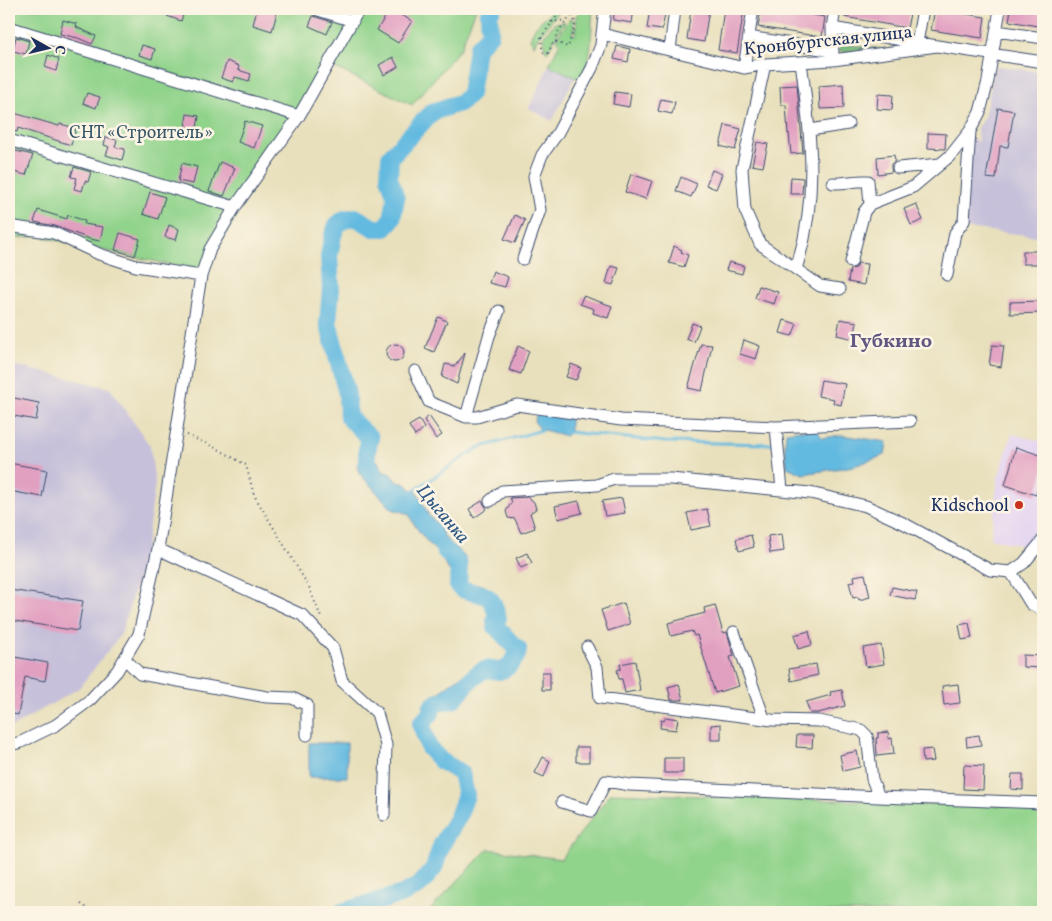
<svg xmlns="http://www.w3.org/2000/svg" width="1052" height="921" font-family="Vollkorn,serif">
  <rect width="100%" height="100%" fill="#fcf5e5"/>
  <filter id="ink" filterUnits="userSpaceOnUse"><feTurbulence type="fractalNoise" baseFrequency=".02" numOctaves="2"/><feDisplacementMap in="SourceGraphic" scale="10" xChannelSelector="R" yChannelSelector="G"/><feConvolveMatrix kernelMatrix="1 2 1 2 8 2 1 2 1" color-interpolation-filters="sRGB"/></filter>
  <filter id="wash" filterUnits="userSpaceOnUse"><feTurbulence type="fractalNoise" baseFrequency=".0096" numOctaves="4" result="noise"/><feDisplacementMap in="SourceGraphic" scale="20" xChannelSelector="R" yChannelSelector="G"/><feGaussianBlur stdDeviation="1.12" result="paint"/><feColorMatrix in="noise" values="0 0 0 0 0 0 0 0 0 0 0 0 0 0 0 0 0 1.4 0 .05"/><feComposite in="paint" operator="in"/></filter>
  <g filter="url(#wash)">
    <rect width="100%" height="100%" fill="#e8e0bc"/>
    <!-- built -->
    <path fill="#e3d3f2" d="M1012 434 1043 442V531L1030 548 991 538 998 478Z"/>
    <!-- industrial -->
    <path fill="#c6c0da" d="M549 65 575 77 552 121 529 108Z
      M999 66 1043 72V237L964 228 971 138 978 142 977 128 984 117 995 68Z
      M9 364 110 388 150 446 155 484 145 555 121 634 79 688 14 726 9 727Z"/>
    <!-- green -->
    <path fill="#90d38b" stroke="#568174" d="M9 9H476L460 49 412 105 325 63 204 272 38 236 9 239Z
      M554 9H561L538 37 534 45 530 39C537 19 542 23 554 9Z
      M587 9H593C590 31 595 62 578 79L549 65 560 43 557 39 558 36 570 19H573L574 27 572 34 575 35 577 26 576 16 580 11Z
      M564 21 565 22C557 32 554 42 547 52L545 50 543 37 554 24Z
      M611 793 1043 807V912H428L488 849 561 859Z"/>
    <!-- forest -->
    <path fill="#74b577" stroke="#48726a" d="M846 36 845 44 881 49 844 53 839 50 836 42 838 37Z"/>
    <!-- water -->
    <path fill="#64bae0" stroke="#40749f" d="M538 411 570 417V432L566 436 540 429 534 421Z
      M816 428 822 438 841 435 887 442 885 455 854 466 803 474 787 467 785 444 786 432Z
      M370 438 372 441 369 452 377 460 384 472 391 474 398 482 406 484 412 490 417 492 429 516 438 524 445 538 466 558V561L450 571C444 567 445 560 440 555 428 543 415 529 409 514L392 509 359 473 357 466 367 440Z
      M476 584C488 584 492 592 497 602L486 606 473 595V587Z
      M482 666V673C470 686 448 717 427 708 432 694 467 670 482 666Z
      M309 743H347V777H309Z"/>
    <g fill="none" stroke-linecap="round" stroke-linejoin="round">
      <!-- stream -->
      <path stroke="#64bae0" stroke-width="3" d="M568 432 666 442 774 444
        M410 493 478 448 542 430"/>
      <!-- river -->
      <path stroke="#64bae0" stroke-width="18" d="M367 461V450L370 438 348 417 347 394 328 322 331 289 329 256 333 235 337 225 345 219 355 217 374 228H385L392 219 396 198 389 177 390 157 432 112 462 102 470 94 477 48 490 34 489 13 492 9
        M342 912 403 894 420 885 434 868 442 844 458 817 466 795 461 773 441 761 429 748 421 724 431 713C430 701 444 701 453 700 462 690 471 676 484 670 490 668 493 671 499 671 508 670 518 657 518 649 513 646 502 632 496 627L495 621 498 618C491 595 490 596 468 591 463 590 461 589 458 586L459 565 444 549"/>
    </g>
    <g id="blocks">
      <!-- building -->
      <path fill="#e2a0c1" d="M170 9H185L181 21 167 16Z
        M257 9H278L272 31 253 25Z
        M390 9 412 21 398 43 377 30Z
        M615 9H634L632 23 613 20Z
        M650 9H666L662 30 647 28Z
        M691 9H709L704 42 687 39Z
        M724 9H744L737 53 718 50Z
        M761 9H777L825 17 822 37 758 27Z
        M846 9H911L907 28 844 17Z
        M935 9 985 17 982 38 931 30Z
        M1011 9H1043V27L1009 21Z
        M313 16 332 22 327 34 309 26Z
        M63 20 77 24 76 27 96 36 92 44 78 38 60 34Z
        M16 37 29 41 26 54 13 51Z
        M142 45 155 49 152 59 139 55Z
        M617 46 630 49 628 62 614 59Z
        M48 55 59 59 56 71 45 67Z
        M393 57 398 67 384 75 379 65Z
        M227 61 239 66 238 70 251 74 249 81 235 77 233 82 221 78Z
        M843 84 844 108 820 109 819 86Z
        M797 85 803 153 791 154 789 133 788 134 786 105H781L780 86Z
        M615 92 631 94 629 107 613 104Z
        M87 93 100 97 96 108 83 103Z
        M878 94 893 95 892 110 877 109Z
        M661 99 675 102 672 114 658 111Z
        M998 108 1014 111 1008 147 1000 146 996 179 986 178Z
        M14 113 59 126 60 124 76 128 71 145 18 128 17 132 9 130Z
        M187 114 199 116 197 128 185 127Z
        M245 121 262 126 254 148 238 142Z
        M725 125 741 129 735 150 720 146Z
        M928 133 946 134 945 149 928 148Z
        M106 137 117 140 115 147 125 149 122 160 106 155 109 147 104 145Z
        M757 142 768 144 763 167 752 165Z
        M12 150 33 155 26 175 9 171Z
        M894 155 895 161 891 164V168L892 172 878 174 877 157Z
        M220 162 235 168 224 196 209 191Z
        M182 163 197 167 193 184 178 181Z
        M74 167 91 172 88 182 85 181 82 191 74 189 77 178 71 177Z
        M712 170 722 174 716 189 706 185Z
        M631 174 652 181 646 199 625 192Z
        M681 177 697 184 691 197 676 191Z
        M791 177 803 178 802 194H790Z
        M150 192 165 197 158 219 143 214Z
        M916 204 923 220 911 225 904 209Z
        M38 210 67 219 68 215 85 221 84 224 103 227 100 241 90 239 55 226 34 222Z
        M515 215 525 220 515 243 504 239Z
        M169 225 179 229 176 240 165 237Z
        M120 233 140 239 135 256 115 250Z
        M674 246 682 250 681 252 688 255 684 267 669 263Z
        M1023 251H1040V264H1023Z
        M729 262 744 266 742 274 726 270Z
        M858 263 867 264 864 285 848 282 850 269 856 268Z
        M611 266 619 268 613 285 606 283Z
        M493 271 508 277 505 287 489 283Z
        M759 286 778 292 774 304 755 298Z
        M583 296 612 306 608 318 593 313 594 309 580 304Z
        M1043 301V313L1010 314V302Z
        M438 317 447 321 434 352 425 348Z
        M840 319 857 322 854 339 837 335Z
        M784 320 797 324 792 336 780 333Z
        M692 323 700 326 694 342 686 339Z
        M744 340 760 346 756 359 740 354Z
        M701 344 712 345 702 391 688 388Z
        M386 353a9 9 0 1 1 18 0a9 9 0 1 1-18 0Z
        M992 345 1004 346 1001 367 989 365Z
        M518 346 529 351 521 374 509 370Z
        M465 353 457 384 442 377 445 364 455 366Z
        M571 364 581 368 576 380 566 377Z
        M821 380 845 384 841 405 833 403 834 399 818 396Z
        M9 397 39 403 36 420 9 415Z
        M429 416 442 435 436 439 424 420Z
        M419 420 424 428 415 436 409 426Z
        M1016 447 1043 456V471L1036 495 1005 485Z
        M9 463 47 470 42 497 9 491Z
        M528 497 534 502 536 509 530 513 535 528 521 533 515 519 508 518 506 511 512 502 510 498Z
        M622 498 625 513 605 516 602 501Z
        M482 501 487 509 474 518 469 509Z
        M579 501 582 513 558 519 555 506Z
        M707 509 711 526 691 530 687 513Z
        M782 534 784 551 770 553 768 536Z
        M751 535 754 547 739 551 736 539Z
        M527 553 532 563 521 568 516 558Z
        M865 574 870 597 859 600 858 597 853 598 849 582 855 581 854 576Z
        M892 587 917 592 915 600 890 595Z
        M9 590 83 601 78 631 9 620Z
        M624 603 630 624 608 631 601 610Z
        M715 605 723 633 727 632 734 656 730 657 739 686 715 693 697 635 694 636 692 631 671 636 668 623 705 613 704 608Z
        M969 623 972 638 962 640 959 625Z
        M809 631 812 645 798 649 794 635Z
        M881 645 884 664 866 667 863 648Z
        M1023 655 1043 656V668L1023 667Z
        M9 656 48 663 45 681 25 677 18 715 9 713Z
        M635 661 640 690 625 693 622 679H619L617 670 621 669 620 664Z
        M816 664 818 675 791 681 789 669Z
        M542 672H550V690H542Z
        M679 684 683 700H671L668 687Z
        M958 684 960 703 944 705 942 686Z
        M842 690 845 706 818 713H810L806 702 831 695 830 692Z
        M665 717 678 719 676 730 660 728 661 720 664 721Z
        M721 724V740H711V725Z
        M888 732 889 739 892 738 894 754 877 756 876 738H878V733Z
        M797 735H813L812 748 796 747Z
        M979 735 981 745 967 747 966 737Z
        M576 747H589V762H576Z
        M932 749 934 761 923 762 922 750Z
        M857 751 860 767 843 771 840 755Z
        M543 757 550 761 544 777 535 773Z
        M664 758H683V773H664Z
        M964 765 984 766 983 790 963 789Z
        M1012 774H1023V790L1011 789Z"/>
    </g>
  </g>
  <g filter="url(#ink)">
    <use href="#blocks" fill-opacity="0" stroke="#3a4a6c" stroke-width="1"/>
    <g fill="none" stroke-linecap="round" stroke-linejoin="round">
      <defs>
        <path id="minor" d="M315 9 353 21
          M605 9 602 34 744 68 765 64 833 60 937 46
          M9 27 299 116
          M832 28 937 46 1043 62
          M997 31 1043 38
          M749 37 833 51
          M917 43 923 9
          M670 50 675 9
          M833 57 832 28 835 9
          M765 64 742 169 745 210 760 244 820 286 840 289
          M744 68 753 9
          M810 130 848 124
          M9 140 235 207
          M898 168 940 164
          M833 183C845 184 855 180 868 181L870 204
          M9 226 54 233 99 254 136 266 201 276
          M523 259 540 210 534 176 542 155 557 134 592 68 601 45 602 34
          M851 262 864 212 870 204 913 187 951 155 970 131 980 112 988 81 1000 9
          M796 269C819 197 811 135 801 62
          M947 275 955 233 964 221 970 131
          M415 371 429 402 466 417H477L517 405 621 420 776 427 910 421
          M466 417 489 336 499 311
          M776 427 782 490
          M490 501 502 491 597 485 614 479H671L810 493 866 506 903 523 990 570 1011 572 1024 563 1043 540
          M158 549 302 615 333 648 342 681 377 713 386 745 384 815
          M1011 572 1031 604 1043 610
          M734 632 764 718
          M587 647 597 667 600 698 772 720 819 721 861 730 867 736 872 779 879 797
          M125 659 140 674 267 697 292 698 307 705V735
          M9 744 19 743 56 725 90 700 117 671 139 634 158 549 201 276 210 249 235 207 299 116 359 9
          M562 802 591 811 606 781 630 785 879 797 1043 803"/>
      </defs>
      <!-- minor casing -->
      <use href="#minor" stroke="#3a4a6c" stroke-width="13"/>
      <!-- path -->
      <path stroke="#3a4a6c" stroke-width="2" stroke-dasharray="1 4" stroke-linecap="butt" d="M562 9 541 37 542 47 544 53H548L553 43 556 42C555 29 572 15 582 9
        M551 22 566 20
        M556 42 568 47 575 26 574 16
        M187 435 218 449 246 465 254 495 309 587 322 620
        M81 904 91 912"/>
      <!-- minor -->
      <use href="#minor" stroke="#fff" stroke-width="11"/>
    </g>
  </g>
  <!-- markers -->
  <circle fill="#c8321e" stroke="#fcf5e5" stroke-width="2" cx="1019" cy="505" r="5"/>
  <g text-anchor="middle" stroke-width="5" stroke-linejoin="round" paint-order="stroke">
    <!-- street labels -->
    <g font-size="18" fill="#1b2f5e" stroke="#fcf5e5">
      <text transform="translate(828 40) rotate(-6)" y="6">Кронбургская улица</text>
    </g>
    <!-- park labels -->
    <g font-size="18" fill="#385869" stroke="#fcf5e5">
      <text x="141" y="138">СНТ «Строитель»</text>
    </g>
    <!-- poi labels -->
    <g font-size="18" fill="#1b2f5e" stroke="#fcf5e5" text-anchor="end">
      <text x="1009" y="511">Kidschool</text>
    </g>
    <!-- water labels -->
    <g font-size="19" font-style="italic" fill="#315985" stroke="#fcf5e5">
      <text transform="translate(444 513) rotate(50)" y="7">Цыганка</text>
    </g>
    <!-- quarter labels -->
    <g font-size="20" font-weight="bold" fill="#615781" stroke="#fcf5e5">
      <text x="891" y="347">Губкино</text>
    </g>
  </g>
  <!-- margin -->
  <rect width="1052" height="921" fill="none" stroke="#fcf5e5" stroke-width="30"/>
  <!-- north arrow -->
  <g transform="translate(48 48) rotate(98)" stroke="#fcf5e5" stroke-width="4" paint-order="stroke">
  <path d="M0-4L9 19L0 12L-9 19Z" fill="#1b2f5e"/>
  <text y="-8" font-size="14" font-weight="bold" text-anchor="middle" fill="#1b2f5e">С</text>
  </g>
</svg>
